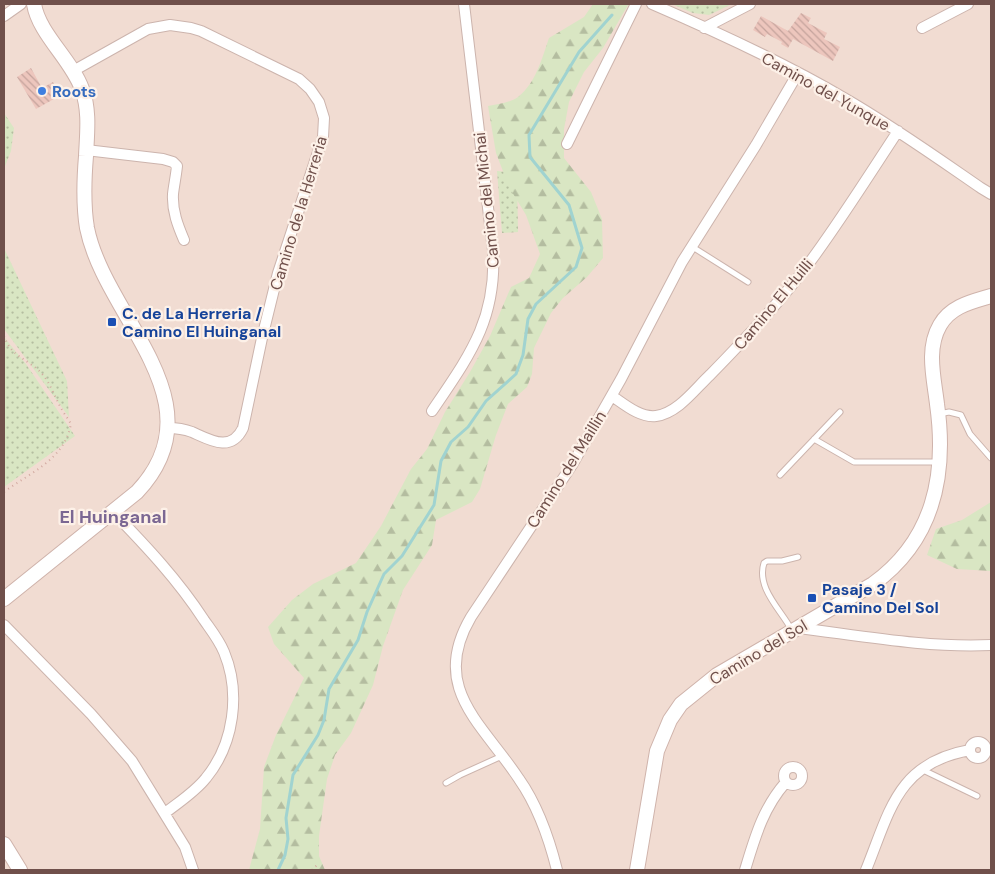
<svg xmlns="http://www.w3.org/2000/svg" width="995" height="874" font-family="'DM Sans',sans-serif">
  <defs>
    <pattern id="grass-dots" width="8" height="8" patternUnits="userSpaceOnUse" patternTransform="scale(1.25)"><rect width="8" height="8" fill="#d9e6c3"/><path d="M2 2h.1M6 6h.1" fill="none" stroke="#b4bda0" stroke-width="1.8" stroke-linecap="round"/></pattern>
    <pattern id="forest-firs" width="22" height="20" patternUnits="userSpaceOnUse" patternTransform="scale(1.25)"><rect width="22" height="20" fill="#d9e6c3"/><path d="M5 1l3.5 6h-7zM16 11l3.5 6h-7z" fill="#b4bda0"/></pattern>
    <pattern id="building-back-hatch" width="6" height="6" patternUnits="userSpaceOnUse" patternTransform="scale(1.25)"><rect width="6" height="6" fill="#edc6bd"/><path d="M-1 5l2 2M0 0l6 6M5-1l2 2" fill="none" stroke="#c4a39c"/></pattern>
  </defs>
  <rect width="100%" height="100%" fill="#faece3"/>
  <!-- residential -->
  <path fill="#f1dcd2" d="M4 4H991V870H4Z"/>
  <!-- grass -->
  <path fill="url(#grass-dots)" d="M672 4H732L709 15 693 13Z
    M4 113 14 128 11 151 4 169Z
    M497 171 517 173 518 232 502 233Z
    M4 248 67 381 69 417 4 329Z
    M4 337 26 364 75 436 4 487Z"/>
  <!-- forest -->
  <path fill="url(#forest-firs)" d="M593 4 628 5 603 48 584 72 569 102 564 129V158L591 192 602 219 603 258 587 277 563 298 551 313 534 348 532 374 527 387 508 404 496 435 480 489 472 502 436 520 432 545 403 590 383 646 373 685 351 733 335 755 327 779 319 836V856L325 870H249L260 829 264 767 276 735 304 678 274 644 268 627 292 600 313 584 356 563 381 526 411 469 427 449 445 412 470 372 490 336 511 287 529 278 540 254 526 215 509 187 496 153 488 106C497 104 510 103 518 97 536 83 542 58 549 38L584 17Z
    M991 502V571L957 569 927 555 936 529 962 520Z"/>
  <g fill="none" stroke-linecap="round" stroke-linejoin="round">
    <!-- stream -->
    <path stroke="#a0d3d0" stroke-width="3" d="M278 870 285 855 288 839 286 818 293 775 318 735 324 720 329 689 358 640 367 612 384 574 402 556 434 505 441 461 451 442 468 427 486 401 516 374 523 355 528 319 536 304 576 267 582 248 569 205 530 157 529 135 579 52 612 15"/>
  </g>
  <!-- building -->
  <path fill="url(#building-back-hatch)" d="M801 13 811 18 808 23 827 33 824 39 840 47 833 61 793 39 788 48 781 44 782 42 767 34 765 37 753 30 761 16 788 31Z
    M31 68 42 88 53 82 61 95 36 109 17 77Z"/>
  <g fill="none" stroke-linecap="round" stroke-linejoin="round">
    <defs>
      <path id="lane" d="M691 246 748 282
        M939 414 949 412 961 415 970 434 991 458
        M814 439 854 462H937
        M780 475 840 412
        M791 629C781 610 756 588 764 563L767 561H782L798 557
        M921 769 977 796
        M446 783 460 775 502 756"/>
      <path id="street" d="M652 4C717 32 783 62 844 98 891 125 936 157 981 188L991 194
        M4 16 21 4
        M704 28 750 4
        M922 28 968 4
        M73 71 148 29 170 25 191 28 201 31 299 79 310 89 319 102 324 118 323 137 278 273 262 338 243 428C231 453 210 440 192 432 184 429 176 428 168 428
        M567 144 636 4
        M86 150 163 159 173 162 177 166C176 176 174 185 173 194 172 211 178 226 184 240
        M612 396C624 404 640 418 656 416 678 413 695 389 710 375 747 337 784 298 815 255 844 215 871 172 898 131
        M432 411C469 356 497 320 493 250L464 4
        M113 512C146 546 178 580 204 620 211 630 219 640 224 652 241 693 234 744 206 778 195 792 179 802 165 813
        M4 625 91 714 132 761 185 847 193 870
        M799 628C863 636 927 648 991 645
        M970 750a8 8 0 1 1 16 0a8 8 0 1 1-16 0Z
        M784 776a9 9 0 1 1 18 0a9 9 0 1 1-18 0Z
        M557 870C549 838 538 806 519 779 483 724 429 688 471 617L572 465 621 379 682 262 756 145 798 73
        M745 870C755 837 763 808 786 782
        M866 870C890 811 897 763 970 750"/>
      <path id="secondary" d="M4 599 137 492C222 402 105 318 87 228 83 204 84 180 86 156 87 133 90 111 82 89 71 59 39 34 34 4
        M4 844 20 870
        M637 870 657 751 670 720 681 704 717 675 873 584C934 540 947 475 937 404 934 378 926 349 940 325 951 306 971 302 991 296"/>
    </defs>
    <!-- lane casing -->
    <use href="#lane" stroke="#ccb4ad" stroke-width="7"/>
    <!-- street casing -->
    <use href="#street" stroke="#ccb4ad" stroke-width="12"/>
    <!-- secondary casing -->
    <use href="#secondary" stroke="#cfb3ab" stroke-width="16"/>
    <!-- path -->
    <path stroke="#d2a9a0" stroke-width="2" stroke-dasharray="1 4" stroke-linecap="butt" d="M4 336C12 359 29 358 44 376 50 384 54 395 59 404 62 411 67 417 71 424 64 460 31 472 4 492
      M312 870 317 865"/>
    <!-- lane -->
    <use href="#lane" stroke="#fff" stroke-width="5"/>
    <!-- street -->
    <use href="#street" stroke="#fff" stroke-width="10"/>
    <!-- secondary -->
    <use href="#secondary" stroke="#fff" stroke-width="14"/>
  </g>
  <!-- markers -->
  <circle fill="#3f7fe0" stroke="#fdf1e8" stroke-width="2" cx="42" cy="91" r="5"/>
  <g fill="#1a4fb4" stroke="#fdf1e8" stroke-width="2">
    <rect x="107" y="317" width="10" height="10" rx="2.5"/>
    <rect x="807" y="593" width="10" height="10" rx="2.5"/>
  </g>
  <g text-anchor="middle" stroke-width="4.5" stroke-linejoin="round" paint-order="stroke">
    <!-- shop labels -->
    <g font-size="16" font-weight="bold" fill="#366cbe" stroke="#fdf1e8" text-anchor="start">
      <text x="52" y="97">Roots</text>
    </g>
    <!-- street labels -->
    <g font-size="16" fill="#70504b" stroke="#fdf1e8">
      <text transform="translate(826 91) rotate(29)" y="6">Camino del Yunque</text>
      <text transform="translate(486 200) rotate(-96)" y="6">Camino del Michai</text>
      <text transform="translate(298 213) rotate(-73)" y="6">Camino de la Herreria</text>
      <text transform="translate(773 304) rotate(-50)" y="6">Camino El Huilli</text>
      <text transform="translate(566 469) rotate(-58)" y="6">Camino del Maillin</text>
      <text transform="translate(758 652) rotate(-31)" y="6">Camino del Sol</text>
    </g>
    <!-- transit labels -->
    <g font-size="16" font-weight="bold" fill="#164399" stroke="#fdf1e8" text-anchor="start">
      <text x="122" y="319">C. de La Herreria /<tspan x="122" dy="18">Camino El Huinganal</tspan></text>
      <text x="822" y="595">Pasaje 3 /<tspan x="822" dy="18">Camino Del Sol</tspan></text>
    </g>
    <!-- neighbourhood labels -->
    <g font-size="18" font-weight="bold" fill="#7b6793" stroke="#fdf1e8">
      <text x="113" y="523">El Huinganal</text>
    </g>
  </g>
  <!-- border -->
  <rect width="995" height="874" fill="none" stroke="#70504b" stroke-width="10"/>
</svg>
